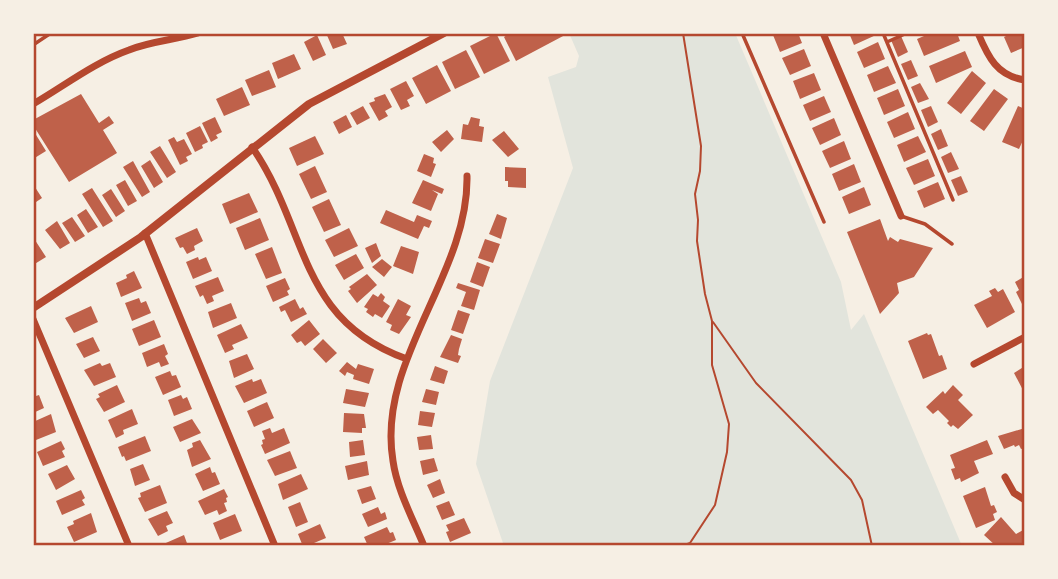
<svg xmlns="http://www.w3.org/2000/svg" width="1058" height="579" font-family="Quicksand,sans-serif">
  <rect width="100%" height="100%" fill="#f6efe4"/>
  <!-- green -->
  <path fill="#e2e4dc" d="M569 33H735L841 282 851 330 864 314 962 546H504L476 464 490 381 573 168 548 77 576 67 579 56Z"/>
  <!-- building -->
  <path fill="#bf614a" d="M326 33H342L347 44 333 49Z
    M496 33 510 61 484 74 470 46Z
    M506 33H564L565 35 516 61 504 37 507 35Z
    M778 33H798L802 43 780 52 773 35Z
    M849 33H875L876 35 854 45Z
    M931 33H957L960 41 924 56 917 39Z
    M1012 33H1025V47L1011 53 1004 37Z
    M317 35 326 55 313 61 304 42Z
    M901 36 908 52 898 57 891 40Z
    M878 42 885 59 864 68 857 52Z
    M804 49 811 66 790 75 782 58Z
    M466 50 480 77 455 89 442 62Z
    M965 51 972 67 936 83 929 66Z
    M294 54 301 69 278 79 272 63Z
    M911 60 918 76 908 80 901 64Z
    M437 65 451 91 426 104 412 78Z
    M888 66 896 83 874 92 867 75Z
    M269 70 276 87 252 96 245 80Z
    M972 71 986 83 961 114 947 103Z
    M814 73 821 90 800 99 793 81Z
    M406 81 414 96 407 100 410 106 401 110 390 89Z
    M920 83 929 99 918 103 911 87Z
    M242 87 250 105 224 116 216 99Z
    M898 89 905 106 884 115 877 98Z
    M994 89 1008 99 984 131 970 121Z
    M81 94 99 123 109 116 114 123 103 130 117 153 69 182 33 125V120Z
    M385 94 392 107 385 111 388 116 379 121 369 103 375 101 374 98Z
    M824 96 831 112 810 121 803 105Z
    M363 106 370 118 357 125 350 113Z
    M931 106 938 122 928 127 921 110Z
    M1018 106 1025 109V136L1019 149 1002 142Z
    M908 112 915 129 894 138 887 122Z
    M346 115 352 127 339 134 333 122Z
    M215 117 222 132 216 135 218 138 211 142 202 123Z
    M471 117 480 119 479 126 484 127 482 142 461 139 463 124 468 125Z
    M834 118 841 135 820 145 812 128Z
    M200 126 208 142 202 145 203 148 195 152 186 133Z
    M941 129 948 146 938 150 931 134Z
    M33 130 46 151 33 159Z
    M447 130 454 139 441 152 432 142Z
    M504 131 519 149 508 157 492 140Z
    M315 136 324 154 297 166 289 148Z
    M918 136 926 152 904 162 897 145Z
    M174 137 177 142 184 139 192 154 186 157 188 161 180 165 168 140Z
    M844 141 851 159 830 168 822 151Z
    M160 146 176 172 167 178 150 152Z
    M951 152 959 169 948 173 941 157Z
    M424 154 434 158 433 163 436 164 431 177 417 171Z
    M928 159 935 176 914 185 906 168Z
    M150 160 163 182 154 188 141 166Z
    M133 161 150 192 142 197 123 167Z
    M854 164 861 182 839 191 832 174Z
    M315 166 327 192 311 199 299 174Z
    M505 167 526 168V188L508 187V181H505Z
    M961 176 968 192 958 196 951 180Z
    M125 180 137 201 128 206 116 185Z
    M423 180 444 189 442 194 432 190 438 194 431 211 412 203Z
    M938 182 945 199 924 208 917 191Z
    M33 184 42 198 33 204Z
    M864 187 871 205 849 214 842 197Z
    M92 188 113 221 103 227 82 194Z
    M111 189 125 211 116 217 102 195Z
    M249 193 258 212 230 224 222 204Z
    M329 199 341 225 324 232 312 207Z
    M86 209 98 227 88 233 77 215Z
    M386 210 414 222 417 215 432 221 429 228 424 226 418 239 380 223Z
    M497 214 507 218 501 239 489 234Z
    M72 217 85 236 75 242 62 223Z
    M260 218 269 240 245 250 236 228Z
    M880 219 888 241 890 237 898 242 900 239 933 248 914 277 897 283 899 293 880 314 847 232Z
    M57 221 70 243 60 249 45 230Z
    M197 228 203 241 194 246 195 250 187 254 183 247 180 248 175 238Z
    M349 228 358 246 334 257 325 240Z
    M33 237 46 257 33 265Z
    M485 239 500 244 493 263 478 258Z
    M376 243 381 256 372 263 365 248Z
    M401 246 419 252 413 274 393 266Z
    M272 247 282 273 266 279 255 254Z
    M356 254 364 268 344 280 335 265Z
    M198 257 199 260 206 257 212 271 193 279 186 262Z
    M382 259 392 267 384 277 372 267Z
    M477 262 490 267 483 287 470 282Z
    M134 271 142 288 121 297 116 283 127 278 126 275Z
    M367 274 377 285 357 303 348 291 351 289 349 287Z
    M1025 276V310L1016 292 1019 290 1015 282Z
    M218 277 224 291 212 296 214 301 207 304 203 295 200 297 195 286Z
    M285 278 290 289 287 291 289 295 273 302 266 286Z
    M458 283 480 290 474 310 461 306 466 292 456 288Z
    M995 288 998 292 1003 289 1015 312 987 328 974 305 992 296 989 291Z
    M381 293 385 297 383 301 390 306 382 318 375 314 373 317 366 312 368 309 364 307 373 294 378 297Z
    M139 298 141 303 146 301 151 313 132 321 125 303Z
    M295 299 300 309 303 307 307 314 291 322 285 310 281 312 279 307Z
    M398 299 411 306 406 315 411 317 399 334 390 330 392 325 386 322Z
    M231 303 237 318 213 328 208 312Z
    M91 306 98 322 74 333 65 318Z
    M458 310 470 314 463 334 451 330Z
    M154 320 161 337 139 346 132 329Z
    M309 320 320 334 305 346 301 341 297 343 291 335Z
    M241 324 248 338 232 345 234 349 225 353 217 335Z
    M927 333 928 335 931 334 939 356 942 355 947 369 923 379 908 341Z
    M451 335 462 339 459 349 458 355 461 356 458 363 440 357Z
    M93 337 100 351 84 358 76 344Z
    M323 339 337 353 326 363 313 349Z
    M164 344 168 354 165 356 169 364 161 367 159 362 147 367 142 353Z
    M247 354 254 369 234 378 229 361Z
    M347 362 356 369 358 364 374 369 369 384 353 379 354 375 347 372 345 376 339 371Z
    M100 363 102 366 110 363 116 377 94 386 84 370Z
    M435 366 448 371 444 384 430 380Z
    M1025 366V394L1014 373Z
    M170 371 172 376 176 375 181 387 163 395 155 377Z
    M252 379 253 382 261 379 267 393 244 403 235 386Z
    M117 385 125 402 104 412 96 399 100 397 98 394Z
    M953 385 963 395 958 400 973 415 958 429 953 425 951 427 947 423 949 421 938 410 933 414 926 407 943 391 945 394Z
    M346 389 369 393 365 407 343 403Z
    M426 389 439 392 436 405 422 402Z
    M39 395 44 408 33 413V397Z
    M181 395 183 399 187 397 192 409 174 416 168 400Z
    M267 402 274 418 254 427 247 411Z
    M132 409 138 424 123 430 124 434 116 438 108 420Z
    M420 411 435 413 432 427 418 425Z
    M344 413 364 414 366 428H362V433L343 432Z
    M51 414 56 432 36 440 33 422Z
    M192 419 201 433 180 442 173 427Z
    M270 428 272 433 284 428 290 443 265 454 261 445 263 444 262 440 265 439 262 431Z
    M1025 428V448L1021 449 1019 445 1015 447 1014 445 1004 449 998 436Z
    M431 435 433 449 419 450 417 437Z
    M145 436 151 451 126 461 124 456 122 457 118 447Z
    M200 440 211 459 192 467 187 450 193 447 192 443Z
    M363 440 365 455 350 457 349 442Z
    M987 440 993 454 974 461 979 473 961 482 960 478 955 480 951 469 955 468 950 455Z
    M61 441 65 449 62 451 65 457 43 466 37 452Z
    M290 451 297 468 275 476 267 460Z
    M434 458 438 471 423 475 420 461Z
    M367 461 369 475 348 480 345 466Z
    M143 464 150 480 135 486 130 469Z
    M67 465 75 479 56 490 48 474Z
    M210 467 212 473 215 472 220 484 203 491 195 474Z
    M301 474 308 489 283 500 278 484Z
    M440 479 445 493 433 498 427 485Z
    M160 485 167 503 145 512 138 498 141 497 140 493Z
    M371 486 376 499 362 504 357 490Z
    M985 487 991 506 994 505 997 512 993 514 995 520 976 528 963 496Z
    M224 489 228 497 226 498 227 502 224 503 227 511 219 515 217 510 205 515 198 501Z
    M81 490 85 498 82 500 85 505 62 515 56 501Z
    M449 501 455 515 442 520 436 506Z
    M300 502 308 522 296 527 288 507Z
    M378 507 381 514 385 512 387 519 368 527 362 514Z
    M167 511 173 523 166 526 168 531 158 536 148 519Z
    M91 513 97 532 74 542 67 527 74 524 73 521Z
    M235 514 242 531 220 540 213 523Z
    M1001 517 1016 534 1025 529V544L996 546 984 535Z
    M464 518 471 533 450 542 446 532 449 531 446 525Z
    M320 524 326 538 314 543 315 546 302 544 298 534Z
    M387 527 390 533 393 532 396 540 381 546H368L364 537Z
    M184 535 188 546H159Z"/>
  <g fill="none" stroke-linecap="round" stroke-linejoin="round">
    <!-- path -->
    <path stroke="#b5482f" stroke-width="2" d="M713 322 756 383 851 480 862 500 872 546
      M682 546 690 543 715 505 727 452 729 424 712 365V321L705 294 697 241 698 220 695 194 700 171 701 146 683 33"/>
    <!-- service -->
    <path stroke="#b5482f" stroke-width="3.5" d="M742 33 824 222
      M883 33 953 200
      M887 42 907 33
      M33 45 51 33
      M901 216 925 224 952 244"/>
    <!-- minor -->
    <path stroke="#b5482f" stroke-width="7" d="M823 33 901 216
      M978 33C988 57 997 76 1025 80
      M33 104C64 86 95 62 129 50 151 41 175 40 198 33
      M252 147C309 229 297 320 407 359
      M145 233 275 546
      M33 319 129 546
      M974 364 1025 337
      M1005 477 1014 493 1025 500
      M424 546C413 519 397 490 393 461 376 360 469 275 467 176"/>
    <!-- tertiary -->
    <path stroke="#b5482f" stroke-width="8" d="M33 308 141 237 309 104 444 33"/>
  </g>
  <!-- border -->
  <rect width="1058" height="579" fill="none" stroke="#f6efe4" stroke-width="70"/>
  <rect x="35" y="35" width="988" height="509" fill="none" stroke="#b5482f" stroke-width="2.5"/>
</svg>
